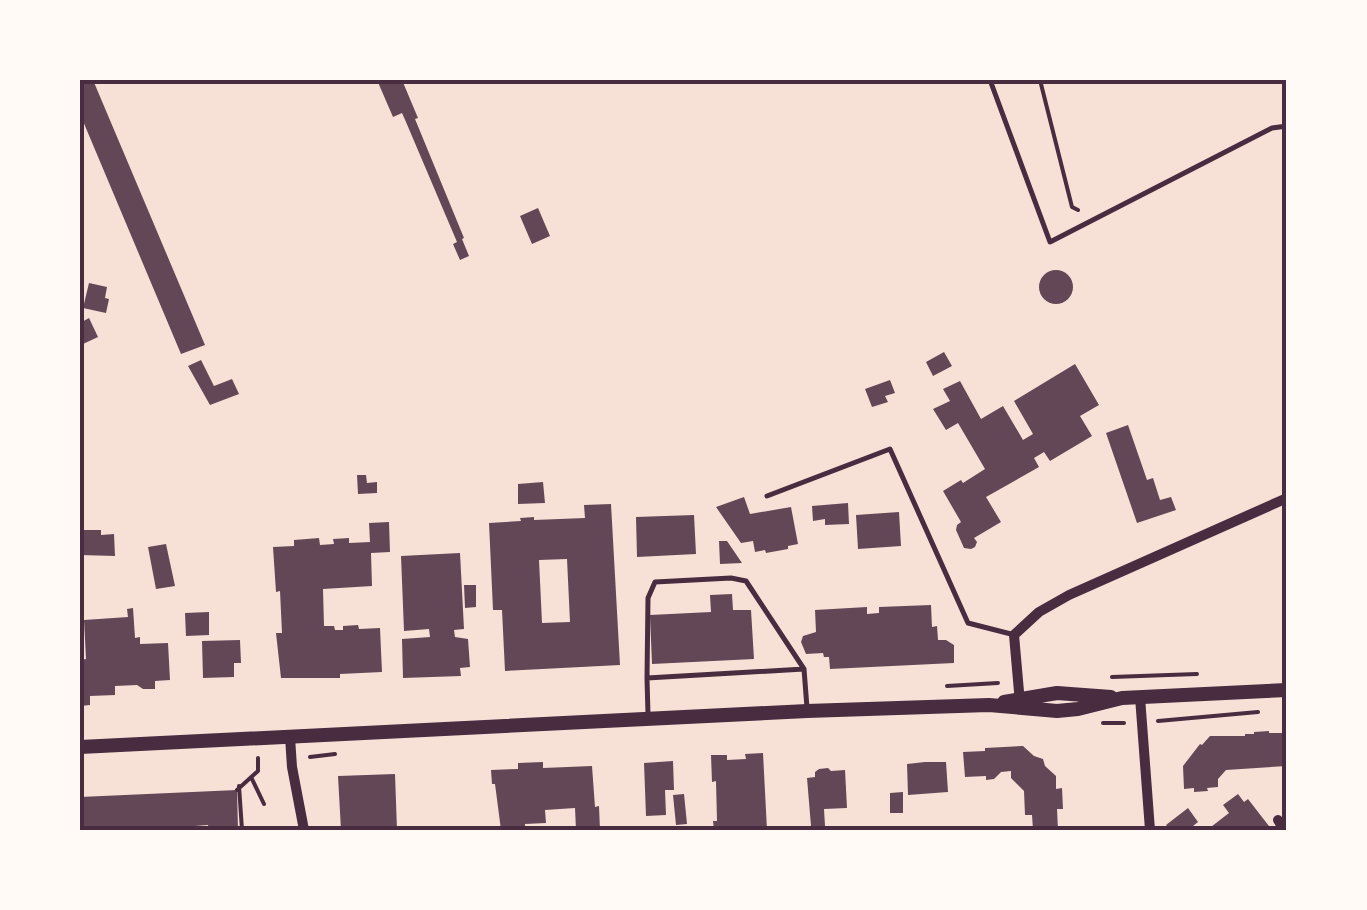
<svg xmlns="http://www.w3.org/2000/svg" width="1367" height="910" font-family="Rubik,sans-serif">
  <rect width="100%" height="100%" fill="#f7e1d7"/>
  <!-- building -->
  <path fill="#644757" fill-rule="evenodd" d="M80 80H93L205 345 181 354 80 114Z
    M377 80H402L418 118 415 119 464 238 462 239 469 256 460 260 453 244 457 242 406 122 402 113 393 117Z
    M538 208 550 236 532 244 520 216Z
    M1039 287a17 17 0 1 1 34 0a17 17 0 1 1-34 0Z
    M89 283 107 287 105 298 109 299 106 313 83 308Z
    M89 318 98 337 83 344 80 339V323Z
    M944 352 952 366 933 376 926 362Z
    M201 360 214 386 232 379 239 394 210 405 188 366Z
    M1075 364 1099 405 1080 416 1092 436 1050 461 1044 452 1034 458 1039 467 986 497 1001 522 974 538 977 542 975 547 971 549 964 548 956 530 957 525 961 522 943 491 961 480 963 483 985 469 958 423 946 430 933 409 950 401 943 389 960 381 981 419 1003 406 1023 440 1033 434 1014 401Z
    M890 380 895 393 885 396 888 402 872 407 865 389Z
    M1128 425 1147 480 1153 478 1160 500 1171 497 1176 510 1137 523 1106 433Z
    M357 475H366L367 483 377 482V493L358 494Z
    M543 482 545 503 518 504V484Z
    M744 497 750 514 791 507 798 544 788 546V549L766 553 765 550 755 552 753 541 741 543 716 507Z
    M848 503 849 524 825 525V519L813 521 812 506Z
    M611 504 620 665 505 671 502 610H493L489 523 521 521 520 518 534 517V520L585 518 584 505ZM567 559 570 622 542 623 539 560Z
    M899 512 901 546 858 549 856 515Z
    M694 515 696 554 637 557 636 517Z
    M389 522 390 552 371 553 372 586 323 589 324 626H334L335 630H343V626L358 625 359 629 380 628 382 672 340 674V678H281L276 633H282L280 591 276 592 273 547 294 546V540L319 538 320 545 334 544 333 539 349 538V543L370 542 369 523Z
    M80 530H101V535L114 534 115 556 80 555Z
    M719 541H727L742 563 720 564Z
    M166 544 175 586 156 589 148 547Z
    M460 553 464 629 454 630 455 637 468 639 470 667 460 668 461 676 403 678 402 639 430 637 429 629 404 631 401 556Z
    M464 585H476V607L465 608Z
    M732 594 733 610H751L754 659 652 664 650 615 711 612 710 595Z
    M931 605 932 627 937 626 938 640H946L954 645V663L830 669 829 657H824L823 653 806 654 801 642 803 636 816 632 815 610 867 607V614L879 613V607Z
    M133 608 135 638 140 637V644L168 643 170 680 155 681V689H143L137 685 115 686V695L90 696V705L80 706V660L86 659 84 620 128 617 127 609Z
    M209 612V635L186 636 185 613Z
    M240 640 241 663H234V677L203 678 202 641Z
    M1269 731V733H1282L1283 743H1287V766L1226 770 1218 779V787L1207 788 1208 791 1194 792V788L1184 789 1183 766 1200 744 1202 745 1210 736H1245V734H1254V732Z
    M1023 746 1034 756 1043 759 1045 766 1056 776V789L1062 788 1063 809H1057L1058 830H1033L1032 815H1025L1024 791 1011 778V771L1001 772 994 779 986 780V776L965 777 963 752 985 751V748Z
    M763 753 767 830H714L713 821H717L716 781 712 782 711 755H727V760L746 759 745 754Z
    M673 761 674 790H665L666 815 646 816 644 763Z
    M543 762V768L592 766 595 807 599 806 600 830H576L575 808 545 810 546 823 525 824V830H501L495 784H492L491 770 518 769V763Z
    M925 762H946L948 792 908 795 907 764Z
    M828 768 831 771 845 770 847 808 824 809 825 826H811L807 778 815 777V772L819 769Z
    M395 774 397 830H341L338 776Z
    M237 790 238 830H209L208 825 143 830H80V797Z
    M903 792V813H890V793Z
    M684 794 687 824 676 825 673 795Z
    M1238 794 1244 802 1248 799 1272 830H1207L1229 813 1223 805Z
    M1188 808 1198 822 1188 830H1170L1166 825Z"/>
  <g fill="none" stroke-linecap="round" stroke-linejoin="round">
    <!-- path -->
    <path stroke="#4a2c40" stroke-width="4" d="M1040 80 1072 207 1078 210
      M1112 677 1197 674
      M947 686 998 683
      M1158 721 1258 712
      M1103 723H1124
      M310 757 335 754
      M251 777 264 804
      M239 786 242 830
      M237 790 258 771V758"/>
    <!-- service -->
    <path stroke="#4a2c40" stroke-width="5" d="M990 80 1050 242 1272 128 1287 126
      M767 496 890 449 968 623 1011 634
      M647 678 648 598 655 582 731 578 746 581 804 669
      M648 715 647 678 804 669 807 708"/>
    <!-- minor -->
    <path stroke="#4a2c40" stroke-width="10" d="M1140 697 1150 830
      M1020 703 1014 635 1039 612 1069 595 1287 498
      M290 737 292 767 304 830
      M1278 820 1284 830"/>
    <!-- secondary -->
    <path stroke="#4a2c40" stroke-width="14" d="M1004 702 1057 693 1111 697
      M80 747 807 711 989 705 1057 711 1078 709 1122 698 1287 690"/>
  </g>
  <!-- border -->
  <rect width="1367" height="910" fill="none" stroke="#fffaf5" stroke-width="165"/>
  <rect x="82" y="82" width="1202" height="746" fill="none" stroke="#4a2c40" stroke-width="4"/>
</svg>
